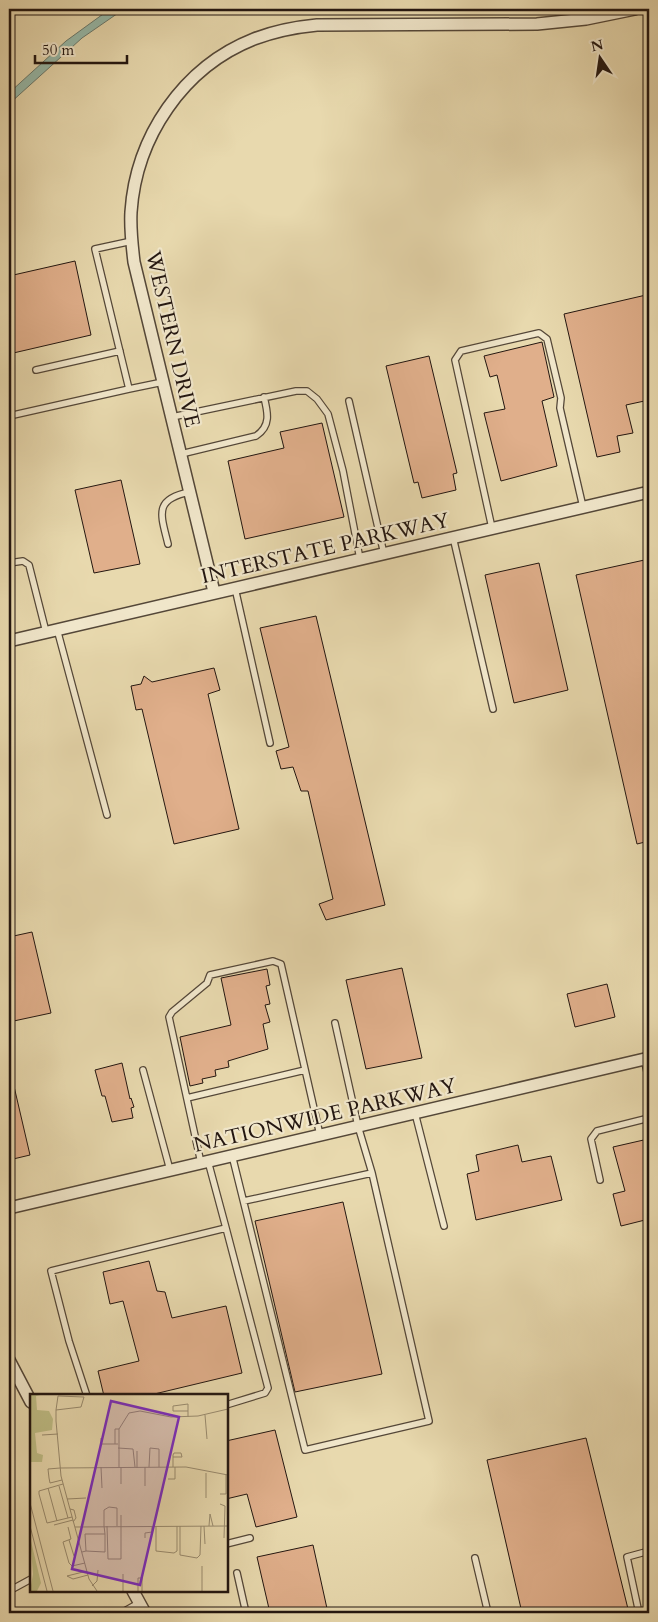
<svg xmlns="http://www.w3.org/2000/svg" width="658" height="1622" font-family="Cardo,serif">
  <rect width="100%" height="100%" fill="#e8d9ae"/>
  <filter id="stains"><feTurbulence type="fractalNoise" baseFrequency=".004" numOctaves="4"/><feColorMatrix values="0 0 0 0 .2 0 0 0 0 .09 0 0 0 0 .02 0 0 0 .5 -.17"/></filter>
  <radialGradient id="worn" r=".72"><stop offset=".6" stop-color="#630" stop-opacity="0"/><stop offset="1" stop-color="#630" stop-opacity=".3"/></radialGradient>
  <!-- water -->
  <path fill="#97baaa" stroke="#69786c" d="M110 9H124L82 38 9 104V93L66 41Z"/>
  <!-- building -->
  <path fill="#e0af8b" stroke="#231610" d="M75 261 91 335 9 354V276Z
    M646 295 649 307V400L626 405 633 433 617 436 620 452 597 457 564 314Z
    M542 342 554 397 542 401 557 466 501 481 484 413 505 409 497 375 490 377 484 356Z
    M429 356 457 473 453 474 456 490 422 498 418 482 414 483 386 366Z
    M322 423 344 517 245 539 228 461 284 448 280 432Z
    M121 480 140 564 94 573 75 490Z
    M649 559V841L637 844 576 575Z
    M539 563 568 690 514 703 485 575Z
    M316 616 385 905 326 920 319 904 333 899 308 791H301L293 767 281 769 276 751 289 747 260 628Z
    M214 668 220 690 208 694 239 829 174 844 142 709 136 710 131 686 141 684 144 676 152 682Z
    M32 932 51 1013 9 1022V937Z
    M402 968 422 1058 366 1069 346 980Z
    M267 969 270 985 266 986 270 1004 265 1005 270 1022 263 1024 268 1049 228 1061 229 1067 215 1070 216 1076 202 1079 203 1083 190 1086 180 1037 231 1025 221 978Z
    M607 984 615 1017 575 1027 567 994Z
    M122 1063 130 1099 131 1098 134 1107 131 1108 133 1118 112 1122 105 1096H102L95 1070Z
    M9 1082H13L30 1155 9 1160Z
    M648 1139 649 1146V1219L621 1226 613 1194 625 1191 613 1147Z
    M518 1145 522 1162 551 1156 562 1200 476 1220 467 1174 479 1171 476 1155Z
    M343 1202 382 1374 295 1392 255 1221Z
    M149 1261 157 1291 165 1292 172 1318 226 1306 242 1373 146 1396H104L98 1371 139 1361 123 1301 110 1304 103 1272Z
    M275 1430 297 1517 256 1527 247 1494 226 1499V1441Z
    M586 1438 629 1613H522L487 1460Z
    M313 1545 328 1613H270L257 1557Z"/>
  <g fill="none" stroke-linecap="round" stroke-linejoin="round">
    <defs>
      <path id="service" d="M132 241 95 249 129 389 163 382
        M36 370 120 351
        M349 401 384 554
        M9 416 129 389
        M172 417 296 391H307L317 399 328 414 343 471 360 559
        M181 454 256 436C271 426 268 413 264 397
        M492 528 455 360 461 351 539 333 547 339 561 398 560 408 583 507
        M453 537 493 709
        M168 544C161 515 153 499 190 492
        M9 563 23 561 29 565 46 632
        M235 588 270 743
        M57 629 107 815
        M644 1059 649 1080
        M143 1070 170 1170
        M187 1098 305 1070
        M415 1113 444 1226
        M232 1155 305 1450 429 1421 372 1173 358 1126 335 1023
        M201 1163 169 1017 172 1012 207 983 210 975 273 961 281 964 320 1135
        M600 1180 591 1139 597 1131 649 1118
        M244 1201 372 1173
        M226 1228 268 1388 265 1393 226 1405
        M87 1396 69 1341 51 1271 226 1228 208 1161
        M226 1544 250 1538
        M475 1558 488 1613
        M237 1573 246 1613
        M9 1591 31 1579
        M121 1613 139 1603
        M639 1613 627 1557 649 1551"/>
      <path id="minor" d="M214 592 134 262C132 245 130 229 131 212 136 137 183 67 254 39 275 31 296 27 317 25L537 24 586 19 635 9
        M9 641 649 492
        M9 1208 649 1058
        M9 1360 31 1402
        M133 1591 145 1613"/>
    </defs>
    <!-- service casing -->
    <use href="#service" stroke="#544738" stroke-width="8"/>
    <!-- minor casing -->
    <use href="#minor" stroke="#544738" stroke-width="14"/>
    <!-- service -->
    <use href="#service" stroke="#f0e6ca" stroke-width="5.5"/>
    <!-- minor -->
    <use href="#minor" stroke="#f0e6ca" stroke-width="11"/>
  </g>
  <g text-anchor="middle" stroke-width="4.5" stroke-linejoin="round" paint-order="stroke">
    <!-- street labels -->
    <g font-size="21" fill="#231610" stroke="#f0e6ca">
      <text transform="translate(173 339) rotate(77)" y="7">WESTERN DRIVE</text>
      <text transform="translate(325 548) rotate(-13)" y="7">INTERSTATE PARKWAY</text>
      <text transform="translate(325 1115) rotate(-13)" y="7">NATIONWIDE PARKWAY</text>
    </g>
  </g>
  <!-- overview -->
  <g transform="translate(30 1394)">
    <rect width="198" height="198" fill="#e8d9ae"/>
    <path d="M0 0H15L6 2 7 16 19 17 23 25 22 36 5 39 7 59 13 61 12 68H0ZM0 143 11 189 7 197H0L3 180Z" fill="#bebd85"/>
    <path fill="none" stroke="#998b6f" stroke-width="1" d="M26 16 28 2 54 3 51 13 26 16V27L31 82 59 185 67 197M158 17H143V12L158 10V23M175 21 177 45M12 41 28 40M71 44V50H85M88 50H85V35H89M88 54 103 55 105 73M107 57V74M71 73 72 94M89 73V35L99 19 110 17 141 23 168 22 198 15M115 73V92M119 73 120 54 129 55V73M143 73V61L144 59H151L152 63H143M30 74 156 73 198 81M30 74 18 75 19 84 20 89 32 86M138 85H145V73M33 90 9 97V100L17 129 42 123M91 90V73M29 92 38 124M18 94 27 127M190 100H196V81M176 104V79M37 105 56 104M0 109 23 197M190 110 195 112 194 144M40 115 44 116 46 124 43 128M24 131 43 126M0 132 17 197M74 132V116L79 113 87 114V132M77 132 78 165H91V121M126 132V157L144 159 147 157V132M150 132V161L167 164 170 161 171 132M174 132 175 150M179 132 180 120 183 132M38 133 41 145 33 148 39 169 42 172 55 169M45 133 198 132M115 144V139L122 138V132M39 146 44 162M56 157 75 158V140M52 158 56 157 55 140H75L74 132M93 180V197M37 182 43 185 58 181M37 182 57 177M62 192 67 187 68 176M108 197V184H112V197M172 197V172"/>
    <path fill="#7b2cbf" fill-opacity="0.15" stroke="#7b2cbf" stroke-width="2.5" d="M81 7 149 23 110 191 42 175Z"/>
    <rect width="198" height="198" fill="none" stroke="#231610" stroke-width="2.5"/>
  </g>
  <!-- margin -->
  <rect width="658" height="1622" fill="none" stroke="#e8d9ae" stroke-width="30"/>
  <rect x="10" y="10" width="638" height="1602" fill="none" stroke="#231610" stroke-width="2.5"/>
  <rect x="15" y="15" width="628" height="1592" fill="none" stroke="#231610"/>
  <!-- north arrow -->
  <g transform="translate(600 58) rotate(347)" stroke="#f0e6ca" stroke-width="4" paint-order="stroke">
  <path d="M0-4L9 19L0 12L-9 19Z" fill="#231610"/>
  <text y="-8" font-size="14" font-weight="bold" text-anchor="middle" fill="#231610">N</text>
  </g>
  <!-- scale -->
  <path d="M35 55v8h92v-8" fill="none" stroke="#231610" stroke-width="2.5"/>
  <text x="42" y="55" font-size="15" fill="#231610" stroke="#f0e6ca" stroke-width="4" paint-order="stroke">50 m</text>
  <rect width="100%" height="100%" filter="url(#stains)"/>
  <rect width="100%" height="100%" fill="url(#worn)"/>
</svg>
